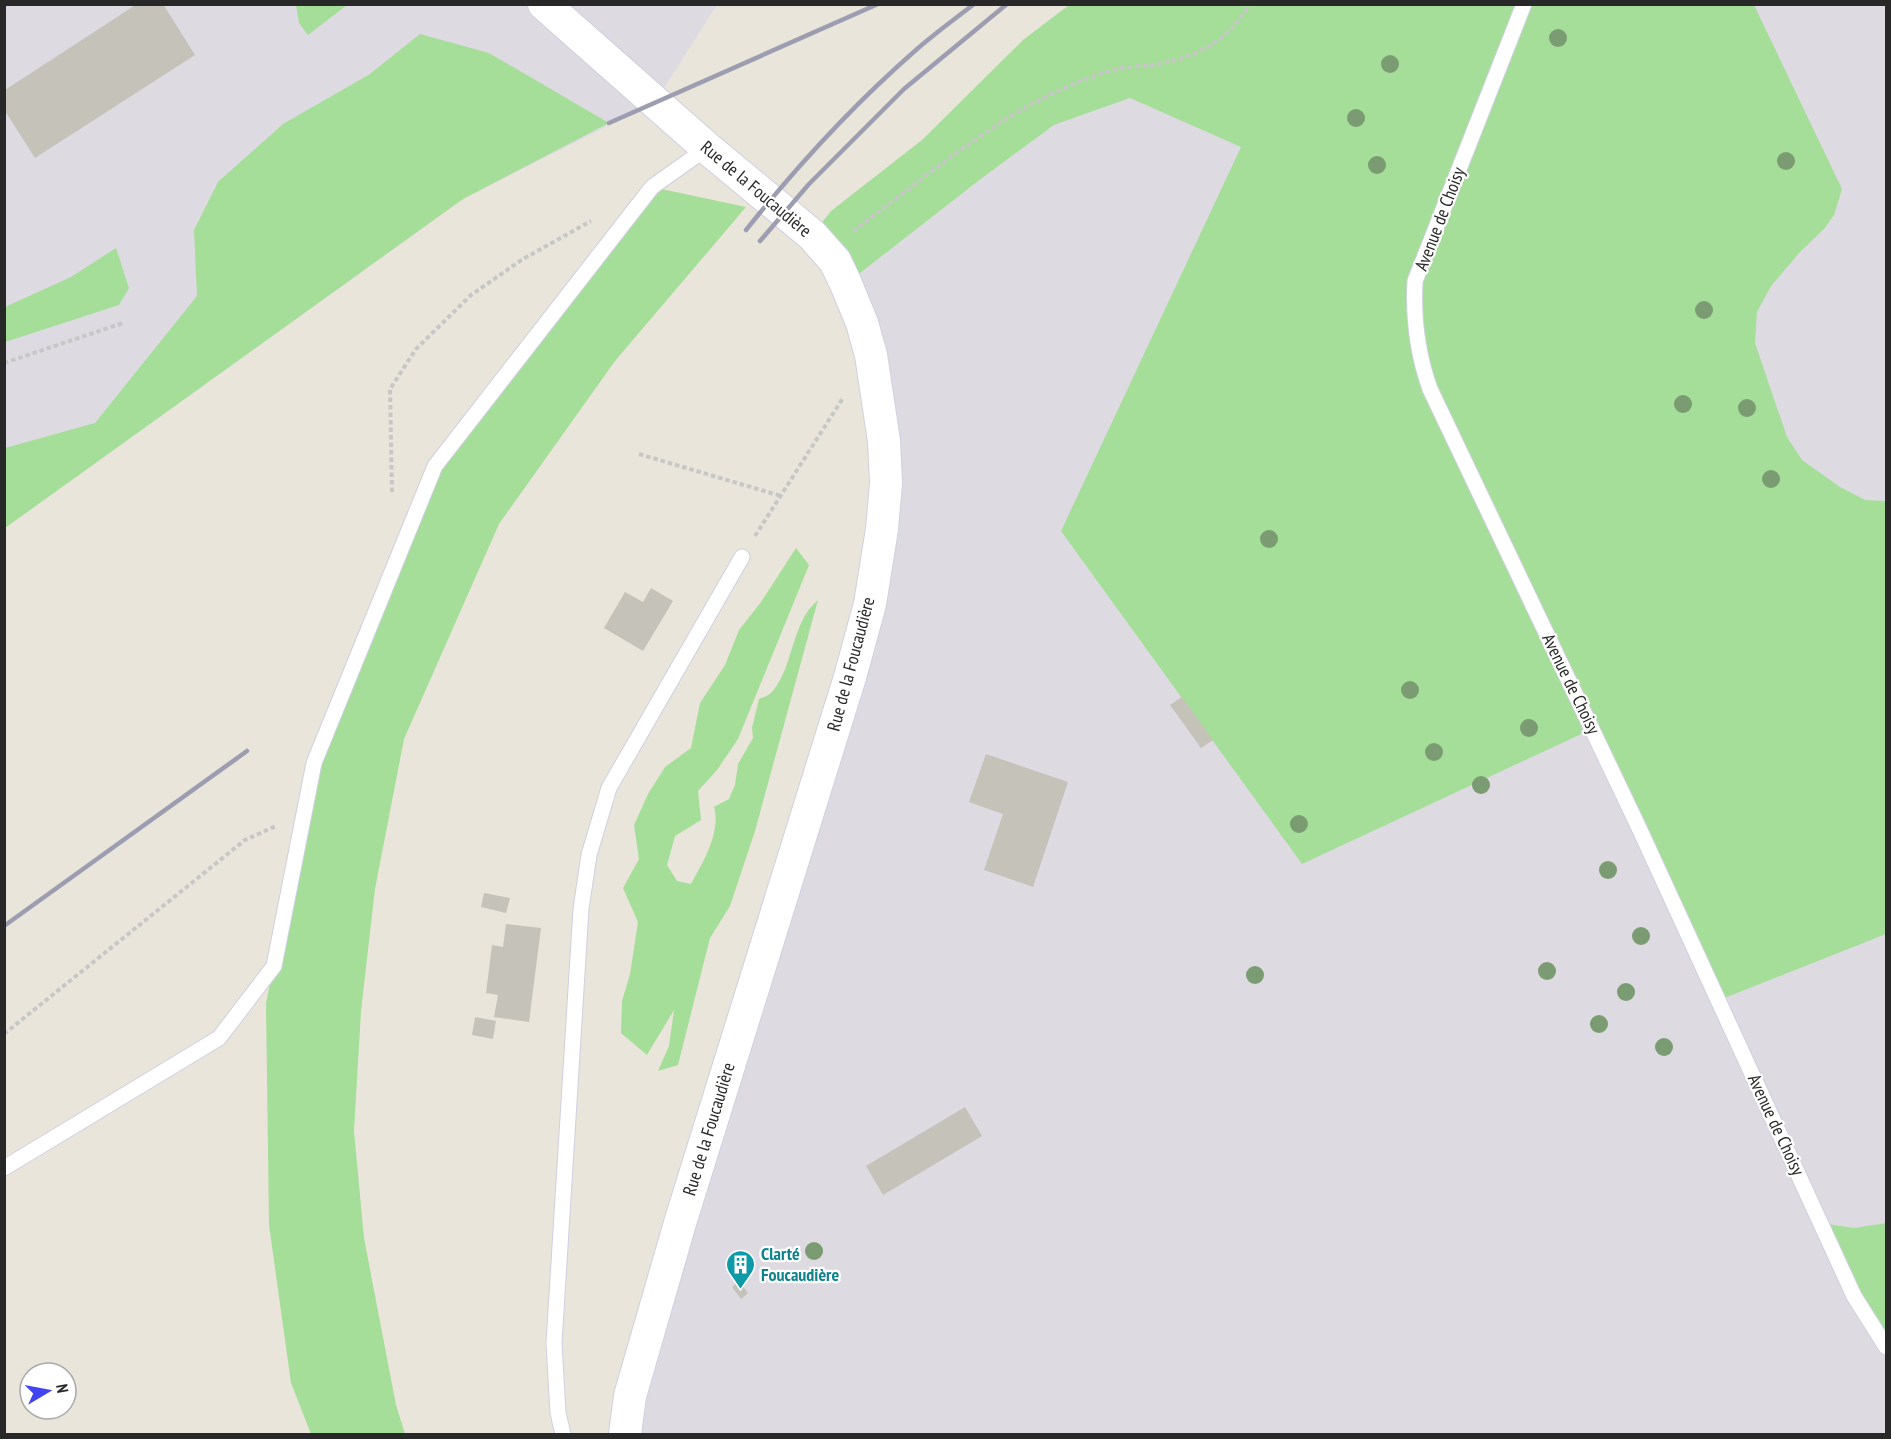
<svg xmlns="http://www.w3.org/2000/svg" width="1891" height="1439" font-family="'PT Sans Narrow',sans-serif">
  <rect width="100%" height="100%" fill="#eae5da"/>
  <!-- industrial -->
  <path fill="#dedae2" d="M4 5H717L655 102 463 199 5 528Z
    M1314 5H1886V1434H625L882 529 846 284 982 178 1054 125 1130 98 1242 147Z"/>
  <!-- green -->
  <path fill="#a5de98" d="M296 5V4L347 5 308 35 299 23Z
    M1069 5H1754L1842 189 1834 215 1824 229 1800 252 1771 286 1757 312 1755 343 1787 437 1802 460 1840 487 1865 500 1886 501V934L1719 1000 1592 729 1302 864 1061 531 1241 147 1130 98 1054 125 982 178 846 284 812 235 831 211 922 140 1023 40Z
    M420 34 489 53 609 123 463 199 5 528V448L95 423 197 296 194 230 218 182 283 124 370 74Z
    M652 187 746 207 615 361 499 524 404 739 375 889 361 1011 354 1131 364 1238 396 1405 405 1434H311L291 1383 269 1225 266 1003 314 763 435 466Z
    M116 248 129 288 119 305 5 342V307L71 277Z
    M796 548 809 565 738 739 717 770 698 791 701 820 675 836 667 865 677 881 691 884C703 862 721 833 714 807L729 799 735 785 738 764 753 738 752 728 759 699C763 697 769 696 772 692 794 667 791 622 818 600L755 831 730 906 710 938 678 1065 658 1071 669 1046 674 1010 647 1055 621 1033 622 1001 630 974 638 922 623 888 639 859 634 825 648 794 665 767 691 748 700 703 725 665 739 630 761 602Z
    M1821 1223 1854 1228 1886 1223V1347Z"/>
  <!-- building -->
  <path fill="#c5c2b9" d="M137 4H163L195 55 35 158 5 111V90Z
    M651 588 673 601 643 651 604 628 625 592 643 602Z
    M1182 697 1213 740 1201 748 1170 705Z
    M986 754 1068 782 1033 887 984 870 1003 814 969 802Z
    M484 893 510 898 506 913 481 907Z
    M506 924 541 928 529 1022 494 1017 498 995 486 993 492 945 503 947Z
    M475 1017 496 1021 493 1039 472 1035Z
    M965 1107 982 1136 883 1195 866 1166Z
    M739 1281 748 1293 741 1299 732 1287Z"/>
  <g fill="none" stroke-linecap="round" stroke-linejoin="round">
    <defs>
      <path id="service" d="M1524 4 1415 281C1413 319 1417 353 1430 389L1639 828 1854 1296 1886 1347
        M4 1168 219 1038 274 966 314 763 435 466 652 187 707 148
        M563 1434 558 1413 554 1343 581 909 589 855 609 788 742 557"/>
      <path id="minor" d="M544 4 707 148 812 235 835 261 846 284 862 323 871 355 884 441 886 483 882 529 870 604 850 677 680 1223 630 1396 625 1434"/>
    </defs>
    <!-- service casing -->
    <use href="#service" stroke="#cfd0e0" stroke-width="17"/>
    <!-- minor casing -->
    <use href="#minor" stroke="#cfd0e0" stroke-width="34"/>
    <!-- path -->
    <path stroke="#c7c7c7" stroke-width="4" stroke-dasharray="4.5 3" stroke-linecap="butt" d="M853 231C937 170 1014 97 1117 69 1128 66 1141 67 1153 65 1198 57 1225 43 1250 4
      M4 363 123 323
      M639 454 781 496
      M392 492 390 389 416 349 471 295 523 259 591 221
      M755 536 843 398
      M4 1034 245 840 276 826"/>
    <!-- service -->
    <use href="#service" stroke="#fff" stroke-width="15"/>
    <!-- minor -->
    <use href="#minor" stroke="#fff" stroke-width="32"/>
    <!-- rail -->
    <path stroke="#9d9db1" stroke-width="4.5" d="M609 123 878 4
      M746 230C798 165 854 104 916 50 934 34 955 19 974 4
      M760 241 809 184 904 89 1007 4
      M4 926 247 751"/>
  </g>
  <!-- trees -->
  <g fill="#7b9c72">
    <circle cx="1558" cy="38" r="9"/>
    <circle cx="1390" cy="64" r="9"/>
    <circle cx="1356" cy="118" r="9"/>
    <circle cx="1786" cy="161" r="9"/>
    <circle cx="1377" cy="165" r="9"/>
    <circle cx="1704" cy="310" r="9"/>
    <circle cx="1683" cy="404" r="9"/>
    <circle cx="1747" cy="408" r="9"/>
    <circle cx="1771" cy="479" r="9"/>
    <circle cx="1269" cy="539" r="9"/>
    <circle cx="1410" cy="690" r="9"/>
    <circle cx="1529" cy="728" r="9"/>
    <circle cx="1434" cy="752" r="9"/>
    <circle cx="1481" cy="785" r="9"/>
    <circle cx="1299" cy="824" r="9"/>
    <circle cx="1608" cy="870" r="9"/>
    <circle cx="1641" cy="936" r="9"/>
    <circle cx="1547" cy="971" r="9"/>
    <circle cx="1255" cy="975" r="9"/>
    <circle cx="1626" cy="992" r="9"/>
    <circle cx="1599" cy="1024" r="9"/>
    <circle cx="1664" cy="1047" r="9"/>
    <circle cx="814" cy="1251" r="9"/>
  </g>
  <!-- icons -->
  <defs>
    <symbol id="building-pin" viewBox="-11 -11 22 30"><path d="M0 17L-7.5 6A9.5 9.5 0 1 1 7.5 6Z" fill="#0f9aa8" stroke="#fff"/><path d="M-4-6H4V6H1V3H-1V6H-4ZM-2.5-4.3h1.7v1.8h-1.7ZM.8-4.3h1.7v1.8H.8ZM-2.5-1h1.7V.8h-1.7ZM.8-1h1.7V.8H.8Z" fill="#fff"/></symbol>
  </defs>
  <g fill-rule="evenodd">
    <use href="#building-pin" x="724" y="1248" width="33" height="45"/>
  </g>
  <g text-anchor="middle" stroke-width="4.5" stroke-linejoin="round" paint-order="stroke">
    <!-- street labels -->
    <g font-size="18" fill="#282828" stroke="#fff">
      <text transform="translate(756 189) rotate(40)" y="6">Rue de la Foucaudière</text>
      <text transform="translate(1440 219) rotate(-69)" y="6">Avenue de Choisy</text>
      <text transform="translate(851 664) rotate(-75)" y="6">Rue de la Foucaudière</text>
      <text transform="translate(1571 684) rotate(64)" y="6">Avenue de Choisy</text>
      <text transform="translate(1776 1125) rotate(65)" y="6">Avenue de Choisy</text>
      <text transform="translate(709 1129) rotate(-73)" y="6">Rue de la Foucaudière</text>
    </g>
    <!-- culture labels -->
    <g font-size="18" font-weight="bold" fill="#0d838f" stroke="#fff" text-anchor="start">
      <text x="761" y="1260">Clarté<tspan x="761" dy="21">Foucaudière</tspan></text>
    </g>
  </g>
  <!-- border -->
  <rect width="1891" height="1439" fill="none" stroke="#282828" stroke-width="12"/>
  <!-- north arrow -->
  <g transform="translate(48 1391) rotate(80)"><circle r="28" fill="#ffffff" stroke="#a9a9a9" stroke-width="1.5"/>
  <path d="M0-4.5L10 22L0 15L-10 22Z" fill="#4045f0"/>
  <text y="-9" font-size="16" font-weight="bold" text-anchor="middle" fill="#282828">N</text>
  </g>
</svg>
